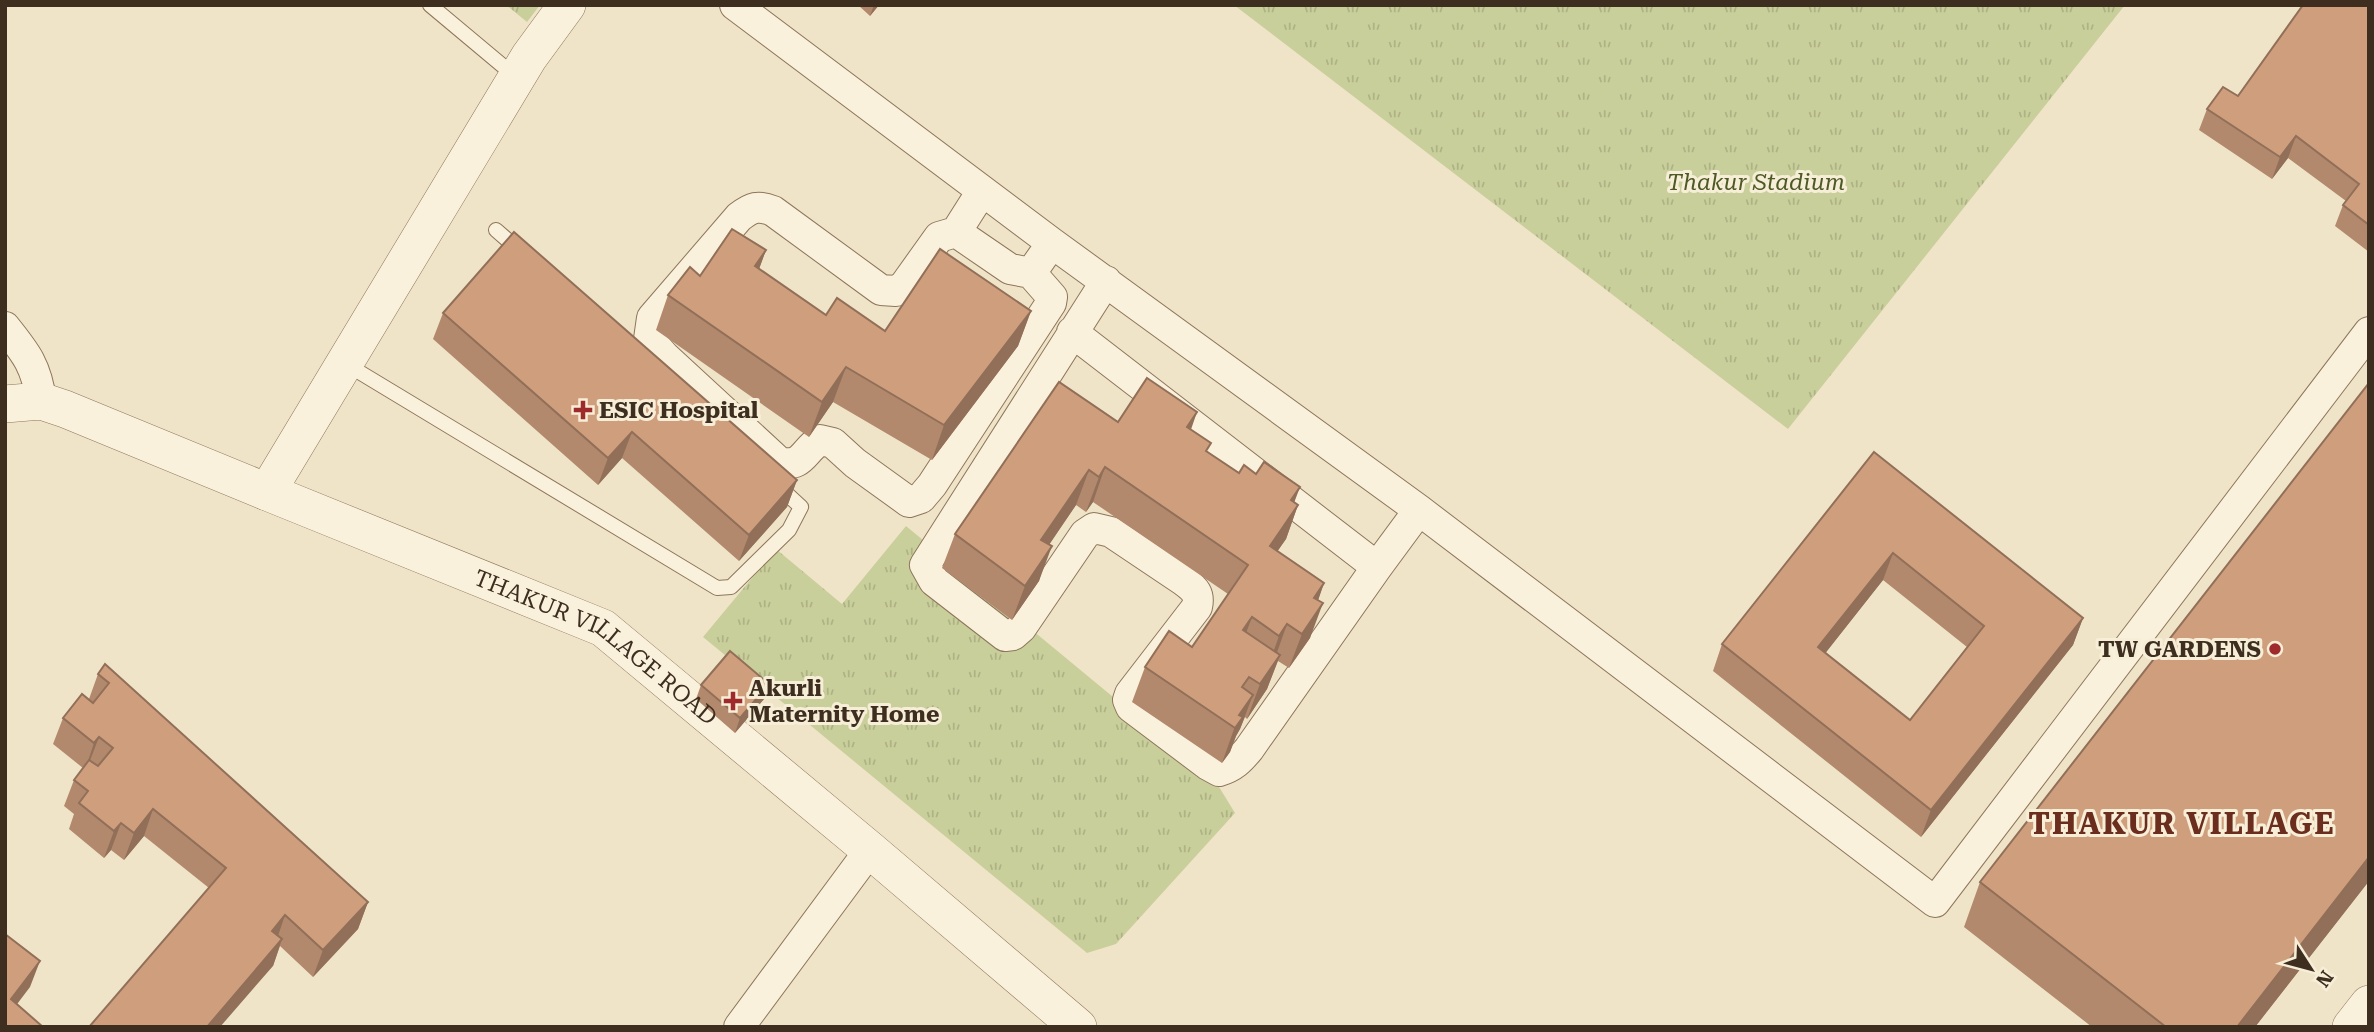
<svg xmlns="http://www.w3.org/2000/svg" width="2374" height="1032" font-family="'Roboto Serif',serif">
  <defs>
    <pattern id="park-tufts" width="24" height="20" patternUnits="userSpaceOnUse" patternTransform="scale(1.75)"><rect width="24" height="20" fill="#c9cf9b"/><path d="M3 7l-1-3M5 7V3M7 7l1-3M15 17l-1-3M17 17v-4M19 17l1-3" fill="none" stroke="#aeb285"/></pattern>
  </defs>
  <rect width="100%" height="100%" fill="#f0e4c8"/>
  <!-- park -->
  <path fill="url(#park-tufts)" d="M506 5H540L527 22Z
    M1234 5H2125L1788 429Z
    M906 526 1216 782 1235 813 1116 944 1087 953 703 637 776 549 842 604Z"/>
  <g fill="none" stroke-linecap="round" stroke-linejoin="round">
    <defs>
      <path id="service" d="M430 5 515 76
        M496 230 520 251
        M346 364 717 588 731 587 789 530 801 507 776 484"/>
      <path id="minor" d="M735 5 1052 243 1419 510 1935 902 2369 332
        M956 232 982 191
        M1031 273 1052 297 1051 303 932 485 921 498 909 502 855 463 833 443 820 440C803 451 803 468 779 462L664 356 649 339 652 318 739 217C752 207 758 205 773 211L881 290 896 291 904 286 939 237 956 232 1010 269 1031 273 1052 243
        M1106 281 925 565 934 581 1005 636 1013 635 1021 628 1085 534 1094 528 1111 532 1184 581C1195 589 1200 594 1197 607L1130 694 1128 700 1131 707 1208 765 1219 771C1233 767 1240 760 1249 749L1377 567 1419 510
        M5 327C26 353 37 367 41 401
        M1072 332 1377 567
        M739 1027 870 850"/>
      <g id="tertiary">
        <path id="s1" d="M567 5 529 57 267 492 603 628 870 850 1078 1027"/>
        <path d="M5 404 41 401 65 409 267 492"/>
        <path d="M2351 1027 2369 1004"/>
      </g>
    </defs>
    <!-- service casing -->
    <use href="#service" stroke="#8d765c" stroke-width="16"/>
    <!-- minor casing -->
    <use href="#minor" stroke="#8d765c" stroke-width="32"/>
    <!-- tertiary casing -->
    <use href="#tertiary" stroke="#8d765c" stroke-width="38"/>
    <!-- service -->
    <use href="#service" stroke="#faf1dc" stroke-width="14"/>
    <!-- minor -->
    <use href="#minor" stroke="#faf1dc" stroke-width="30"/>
    <!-- tertiary -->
    <use href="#tertiary" stroke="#faf1dc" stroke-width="37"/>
  </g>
  <!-- wall -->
  <path fill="#b2896c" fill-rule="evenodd" d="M858 5H879L870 16Z
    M2302 5H2369V252L2335 226 2343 205 2346 201 2288 158 2272 179 2199 130 2207 109 2238 96 2303 6Z
    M766 250 759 269 826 315 885 331 1031 311 1018 346 932 460 833 402 809 437 656 330 668 295 700 276Z
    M443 313 797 480 787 507 739 561 622 458 598 485 433 339Z
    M2369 383V881L2255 1027H2092L1964 927 1980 882Z
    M1118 422 1191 430 1207 452 1239 473 1298 505 1286 539 1277 551 1324 583 1318 600 1310 638 1289 668 1278 661 1267 689 1247 719 1245 717 1240 729 1236 736 1230 752 1222 763 1132 702 1145 667 1192 647 1228 594 1093 502 1086 512 1076 505 1049 545 1039 581 1012 620 942 568 955 534Z
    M1874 452 2083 618 2073 645 1921 837 1713 671 1722 644ZM1883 580 1967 647 1910 720 1825 653Z
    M98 674 368 902 358 929 313 977 280 946 273 966 209 888 144 836 124 860 111 850 104 858 69 829 74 814 64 806 74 780 83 768 53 744 63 718 89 699Z
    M769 684 764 699 735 733 696 699 701 685Z"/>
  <!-- shaded-wall -->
  <path fill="#916f58" d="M874 5H879L870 16Z
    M2296 136 2288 158 2272 179 2280 157Z
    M766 250 753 285 755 266Z
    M1031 311 1018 346 932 460 944 425Z
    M846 367 833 402 809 437 822 402Z
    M1197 412 1185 447 1187 427Z
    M632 432 622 458 598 485 608 458Z
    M1105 467 1093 502 1086 512 1099 477Z
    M1089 470 1076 505 1029 574 1041 540Z
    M797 480 787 507 739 561 749 535Z
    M1300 487 1288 519 1298 505 1286 539 1257 581 1270 546 1291 500Z
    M1052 546 1039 581 1012 620 1025 586Z
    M1893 553 1883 580 1809 674 1818 647Z
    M1324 583 1312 618 1314 598Z
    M1323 603 1310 638 1289 668 1302 634Z
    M1252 617 1239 652 1243 630Z
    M2083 618 2073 645 1921 837 1931 810Z
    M1287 624 1275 658 1267 670 1279 636Z
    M1280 655 1267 689 1247 719 1260 684Z
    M769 684 764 699 735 733 740 718Z
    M1253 695 1240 729 1236 736 1230 752 1222 763 1239 715Z
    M99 737 89 763 85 770 94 743Z
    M153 809 144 836 124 860 134 833Z
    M121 823 111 850 104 858 114 831Z
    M2369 857V881L2255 1027H2237Z
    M368 902 358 929 313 977 323 950Z
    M285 915 276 942 272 931Z
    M282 939 273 966 220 1027H207Z
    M40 961 30 987 5 1020 11 999Z"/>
  <!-- building -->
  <path fill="#cf9f7d" stroke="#916f58" stroke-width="2" fill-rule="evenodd" d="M2303 5H2369V225L2343 205 2359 184 2296 136 2280 157 2207 109 2223 87 2238 96Z
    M732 229 766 250 755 266 826 315 837 298 885 331 940 249 1031 311 944 425 846 367 822 402 668 295 690 267 700 276Z
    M514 232 797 480 749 535 632 432 608 458 443 313Z
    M1147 378 1197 412 1187 427 1211 443 1206 451 1239 473 1244 465 1256 474 1264 462 1300 487 1291 500 1298 505 1270 546 1324 583 1314 598 1323 603 1302 634 1287 624 1279 636 1252 617 1243 630 1280 655 1260 684 1249 677 1242 687 1253 695 1239 715 1243 717 1235 728 1145 667 1169 631 1192 647 1248 565 1105 467 1099 477 1089 470 1041 540 1052 546 1025 586 955 534 1059 382 1118 422Z
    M2369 383V857L2237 1027H2166L1980 882Z
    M1874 452 2083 618 1931 810 1722 644ZM1893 553 1984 626 1910 720 1818 647Z
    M730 651 769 684 740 718 701 685Z
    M105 664 368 902 323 950 285 915 272 931 282 939 207 1027H89L226 868 153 809 134 833 121 823 114 831 79 803 88 791 74 780 89 760 98 766 113 748 99 737 94 743 63 718 82 694 93 703 109 683 98 674Z
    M5 934 40 961 11 999 43 1027H5Z"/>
  <!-- markers -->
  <g fill="#9e2a2b" stroke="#f7eed8" stroke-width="2.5">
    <path d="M579.5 399.5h7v7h7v7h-7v7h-7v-7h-7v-7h7z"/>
    <circle cx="2275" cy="649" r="7"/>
    <path d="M729.5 690.5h7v7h7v7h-7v7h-7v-7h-7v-7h7z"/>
  </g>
  <g text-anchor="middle" stroke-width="6" stroke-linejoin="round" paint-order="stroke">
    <!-- park labels -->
    <g font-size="23" font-style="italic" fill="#4d5a26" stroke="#f7eed8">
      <text x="1756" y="190">Thakur Stadium</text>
    </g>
    <!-- poi labels -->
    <g font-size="23" font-weight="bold" fill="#3d2e20" stroke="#f7eed8" text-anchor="start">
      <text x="599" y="418">ESIC Hospital</text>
      <text x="2261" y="657" text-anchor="end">TW GARDENS</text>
      <text x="749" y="696">Akurli<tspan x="749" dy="26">Maternity Home</tspan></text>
    </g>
    <!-- street labels -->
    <g font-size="23" fill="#3d2e20" stroke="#f7eed8">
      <text dy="8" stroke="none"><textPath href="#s1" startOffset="938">THAKUR VILLAGE ROAD</textPath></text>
    </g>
    <!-- district labels -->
    <g font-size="30" font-weight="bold" letter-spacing="2" fill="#6b2e1e" stroke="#f7eed8">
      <text x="2182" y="834">THAKUR VILLAGE</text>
    </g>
  </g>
  <!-- border -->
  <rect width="2374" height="1032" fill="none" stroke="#3d2e20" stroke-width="14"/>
  <!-- north arrow -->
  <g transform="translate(2311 969) rotate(126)" stroke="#f7eed8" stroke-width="5" paint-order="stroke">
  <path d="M0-5L12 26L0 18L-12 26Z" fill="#3d2e20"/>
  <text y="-10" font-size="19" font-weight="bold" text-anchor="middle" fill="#3d2e20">N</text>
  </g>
</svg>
